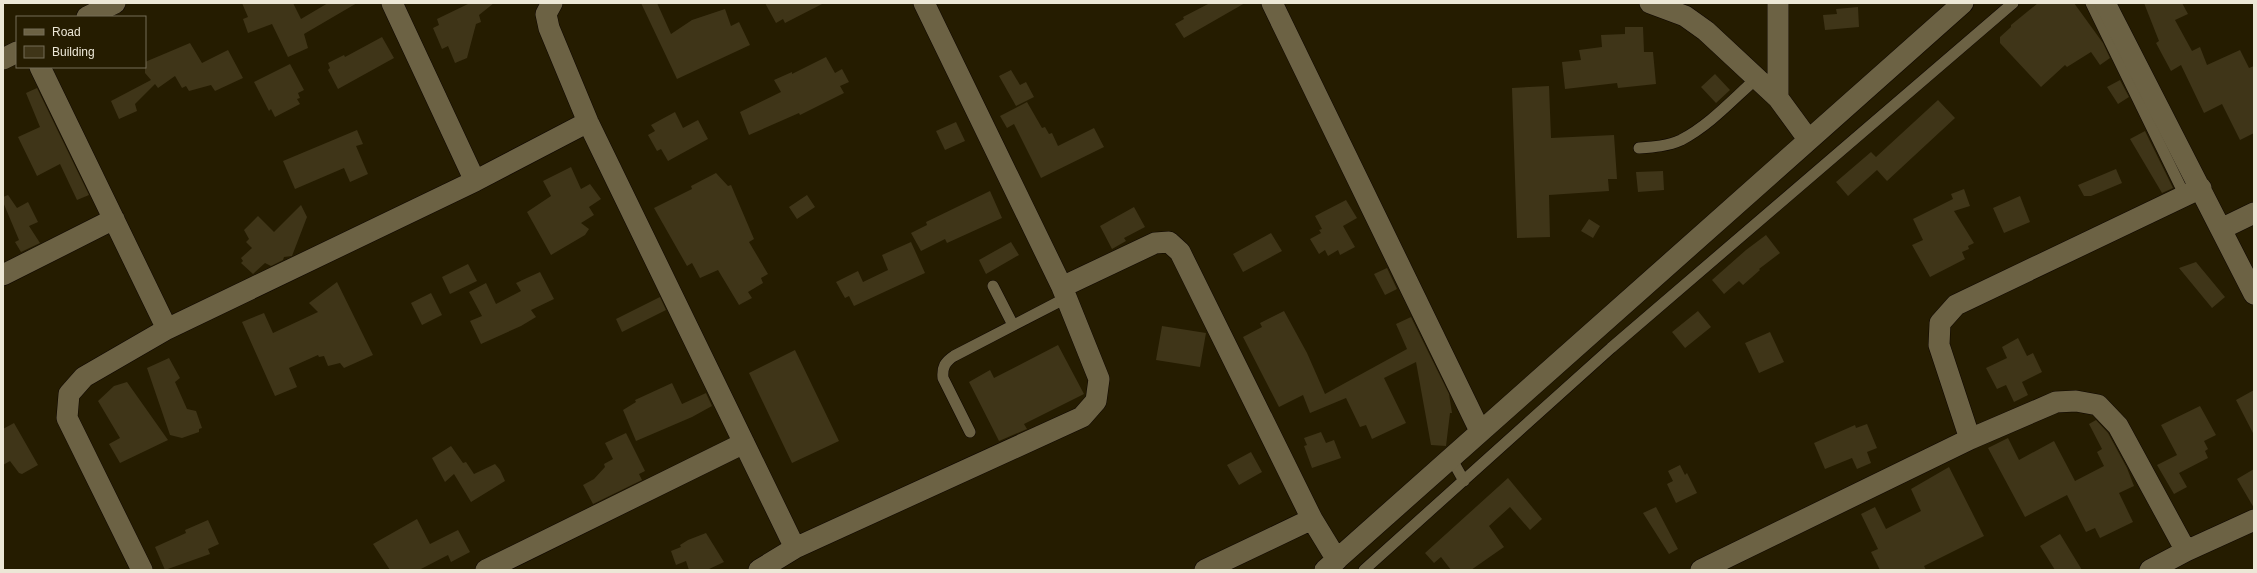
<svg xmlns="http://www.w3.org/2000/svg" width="2257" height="573" font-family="Helvetica,sans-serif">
  <rect width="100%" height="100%" fill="#251c00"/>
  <!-- building -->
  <path fill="#3f3518" d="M242 3H293L301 19 328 3H357L304 34 308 48 288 57 272 24 248 33 243 19 248 17Z
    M470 3H494L479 15 481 22 476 24 467 58 455 63 448 46 442 49 433 28 439 25 437 19Z
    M641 3H657L671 34 692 20 725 9 731 26 739 22 750 45 677 79Z
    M765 3H824L785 23 783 19 776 23Z
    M1210 3H1245L1184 38 1175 24 1184 19 1183 17Z
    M2038 3H2074L2103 43 2110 58 2100 65 2091 52 2067 67 2065 65 2041 87 2000 43V37L2011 27V25Z
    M2144 3H2182L2188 14 2175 20 2192 51 2200 47 2207 65 2240 50 2249 68 2254 66V133L2240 140 2222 104 2204 113 2181 65 2171 71 2156 43 2159 41Z
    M1858 7 1859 27 1825 30 1823 15 1837 14 1836 9Z
    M1625 27H1643L1644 52H1653L1656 84 1618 88 1617 83 1565 89 1562 62 1581 60 1579 50 1602 47 1601 35 1625 34Z
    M382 37 394 58 338 89 328 70 330 68 328 63 344 55 345 57Z
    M190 43 202 63 228 50 243 78 215 91 211 85 189 91 186 86 182 88 175 76 158 88 155 84 135 104 137 111 119 119 111 101 151 80 145 73V62Z
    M826 57 835 73 842 69 849 82 840 86 844 93 800 115 799 113 749 135 740 112 781 92 774 80 792 72V74Z
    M290 64 304 90 298 93 300 98 297 99 300 104 275 117 271 109 269 111 254 82Z
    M1011 70 1020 85 1026 82 1034 97 1016 106 999 76Z
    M1715 74 1730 90 1716 103 1701 87Z
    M2120 80 2129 97 2118 104 2107 87Z
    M1549 86 1551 138 1614 135 1617 179H1608L1609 191 1549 195 1550 237 1517 238 1512 88Z
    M37 88 89 195 77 200 60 164 37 176 18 137 40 127 26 93Z
    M1938 100 1955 118 1887 181 1877 170 1848 196 1836 182 1871 152 1876 157Z
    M1027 102 1042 128 1045 127 1049 134 1052 133 1058 146 1094 128 1104 147 1041 178 1014 124 1007 128 1000 116Z
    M675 112 683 128 698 120 708 139 668 161 661 149 657 151 648 135 655 131 651 125Z
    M956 122 965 141 945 150 936 131Z
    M357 130 363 144 356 146 368 174 350 182 344 168 295 189 283 161Z
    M2145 131 2173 188 2162 193 2130 139Z
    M571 167 581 189 590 184 601 199 589 207 594 215 581 223 589 229 585 235 551 255 527 212 551 196 543 181Z
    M2116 169 2122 183 2091 196H2084L2078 185Z
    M1663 171 1664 190 1638 192 1636 172Z
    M716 173 728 186 731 185 754 239 749 242 768 274 761 278 763 283 748 292 752 298 739 305 718 270 700 278 692 263 687 266 654 208 692 189 691 186Z
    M1964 189 1970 206 1954 211 1974 243 1968 246 1969 249 1962 252 1965 259 1930 277 1912 245 1923 240 1913 219 1953 199 1951 194Z
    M990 191 1002 218 947 243 945 239 921 251 911 233 927 225 926 222Z
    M8 195 17 208 28 202 38 222 29 226 40 243 21 252 15 242 19 240 3 202V197Z
    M807 195 815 207 797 219 789 207Z
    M2020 196 2030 222 2004 233 1993 208Z
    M1346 200 1357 218 1343 226 1355 247 1340 255 1338 250 1328 256 1325 250 1319 254 1310 239 1321 233 1319 230 1322 229 1315 216Z
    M301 205 307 217 292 256 284 257 283 260 271 266 265 263 253 274 241 263 243 261 241 258 252 248 246 242 249 239 244 230 258 216 274 232Z
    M1134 207 1145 227 1124 238 1126 241 1112 249 1100 226Z
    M1589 219 1600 226 1593 238 1581 231Z
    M1271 233 1282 251 1243 272 1233 254Z
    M1766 235 1780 253 1759 269 1760 270 1743 285 1739 281 1724 294 1712 280 1746 250Z
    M911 242 925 273 854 306 849 296 845 298 836 282 858 271 863 282 888 270 882 255Z
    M1011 242 1019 255 986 274 979 260Z
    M2196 262 2225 297 2212 308 2179 268Z
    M468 264 477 281 450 294 442 277Z
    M1387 268 1397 289 1385 295 1374 274Z
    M540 272 554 299 531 310 536 317 521 326 481 344 470 321 482 316 469 292 486 283 496 304 521 291 516 283Z
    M337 282 373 355 344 368 340 363 328 366 324 356 319 357 318 355 289 368 297 387 275 396 242 322 264 313 273 333 318 312 309 303Z
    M431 293 442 315 422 325 411 303Z
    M660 297 666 310 622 332 616 319Z
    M1284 311 1307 353 1325 394 1407 349 1396 324 1411 317 1449 394 1452 413H1450L1446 446 1431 445 1416 362 1384 378 1406 423 1372 439 1366 425 1360 427 1346 398 1310 413 1303 395 1279 407 1243 337 1262 327 1260 323Z
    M1698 311 1711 327 1685 348 1672 332Z
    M1162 326 1206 333 1200 367 1156 360Z
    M1770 332 1784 362 1759 373 1745 343Z
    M2018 338 2027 356 2033 353 2042 372 2022 382 2028 395 2014 402 2006 385 1997 389 1986 368 2007 358 2002 347Z
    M1058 345 1084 394 1024 424 1027 429 999 441 969 382 990 370 994 378Z
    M795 350 839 441 792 463 749 373Z
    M169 358 180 378 175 382 187 409 196 411 202 428 199 429V432L182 438 170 435 147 368Z
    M127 382 168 440 120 463 109 444 120 438 98 401 114 386Z
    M672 383 682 404 706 393 712 406 692 417 636 441 623 410 636 402 635 400Z
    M2254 390V435L2236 400Z
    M2200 406 2216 435 2204 441 2208 449 2205 451 2208 458 2179 473 2187 487 2174 494 2157 465 2177 455 2161 425Z
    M2096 420 2108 433 2127 468 2134 486 2119 493 2133 522 2100 538 2095 528 2086 532 2067 495 2025 517 1988 448 2008 438 2019 460 2054 441 2075 481 2104 466 2097 452 2102 449 2089 424Z
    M14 423 38 465 22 474 19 473 10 461 3 465V429Z
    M1867 424 1877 448 1867 452 1871 463 1857 469 1852 458 1825 469 1814 443 1855 425 1856 428Z
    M1321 432 1326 443 1334 440 1341 458 1312 468 1304 446 1307 445 1304 438Z
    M626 433 645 471 639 474 642 480 593 504 583 485 594 479 605 467 604 464 613 459 605 443Z
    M451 446 463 463 466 462 474 474 495 464 500 470 505 481 471 502 454 474 445 482 432 458Z
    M1251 452 1262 472 1239 485 1227 465Z
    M1680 465 1685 475 1687 473 1697 493 1676 503 1667 484 1673 481 1668 471Z
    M1949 467 1984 536 1924 566 1926 570H1880L1871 552 1878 549 1861 514 1875 507 1886 529 1921 511 1911 489Z
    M2254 469V508L2237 479Z
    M1508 478 1542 519 1530 530 1510 507 1489 526 1504 547 1471 570H1451L1441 557 1434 563 1425 553Z
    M1656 507 1678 549 1669 554 1643 513Z
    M417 519 430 544 458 530 470 552 451 562 448 555 419 570H390L373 544Z
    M208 520 219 544 208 549 210 554 165 570 155 547 186 533 185 530Z
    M706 533 724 562 707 570H689L686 561 676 565 671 551 681 547 680 545 688 540Z
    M2060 534 2082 570H2055L2040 546Z"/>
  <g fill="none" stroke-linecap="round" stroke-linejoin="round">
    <defs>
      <path id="service" d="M2091 3 2185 196
        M1639 148C1653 147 1668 146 1681 140 1710 125 1733 99 1757 78
        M993 286 1013 325
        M970 432 943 378C942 367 945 362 954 356L1066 298
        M1451 458 1464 481
        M1364 570 1611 348 2013 3"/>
      <path id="minor" d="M392 3 475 181
        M552 3 546 14 549 28 588 122 795 548
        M1272 3 1480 431
        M1650 3 1685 16 1706 31 1778 98 1808 139
        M1778 3V98
        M2105 3 2254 294
        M87 17 115 3
        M3 59 17 52
        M40 67 167 329
        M2221 229 2254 213
        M3 275 114 219
        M1062 287 1155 243 1169 242 1180 252 1312 519
        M1970 439 2056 402 2076 401 2098 405 2118 426 2186 551
        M142 570 67 418 69 394 84 377 167 329 475 181 588 122
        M486 570 744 443
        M759 570 795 548 1082 417 1096 401 1099 379 1062 287 924 3
        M1205 570 1312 519 1337 560
        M1325 570 1963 3
        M1701 570 1970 439 1939 345 1940 323 1956 305 2201 188
        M2150 570 2186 551 2254 520"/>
    </defs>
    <!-- service casing -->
    <use href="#service" stroke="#0e0600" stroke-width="12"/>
    <!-- minor casing -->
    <use href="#minor" stroke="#0e0600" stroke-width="22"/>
    <!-- service -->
    <use href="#service" stroke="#6c6244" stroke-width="11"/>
    <!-- minor -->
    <use href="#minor" stroke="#6c6244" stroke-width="21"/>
  </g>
  <!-- border -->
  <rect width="2257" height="573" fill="none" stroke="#ece7d6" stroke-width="8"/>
  <!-- legend -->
  <rect x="16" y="16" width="130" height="52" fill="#251c00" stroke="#756d56"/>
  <rect x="24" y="29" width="20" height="6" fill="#6c6244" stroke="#756d56"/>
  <text x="52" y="36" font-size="12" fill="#ece7d6">Road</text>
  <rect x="24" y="46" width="20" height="12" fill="#3f3518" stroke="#756d56"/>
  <text x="52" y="56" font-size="12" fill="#ece7d6">Building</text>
</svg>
